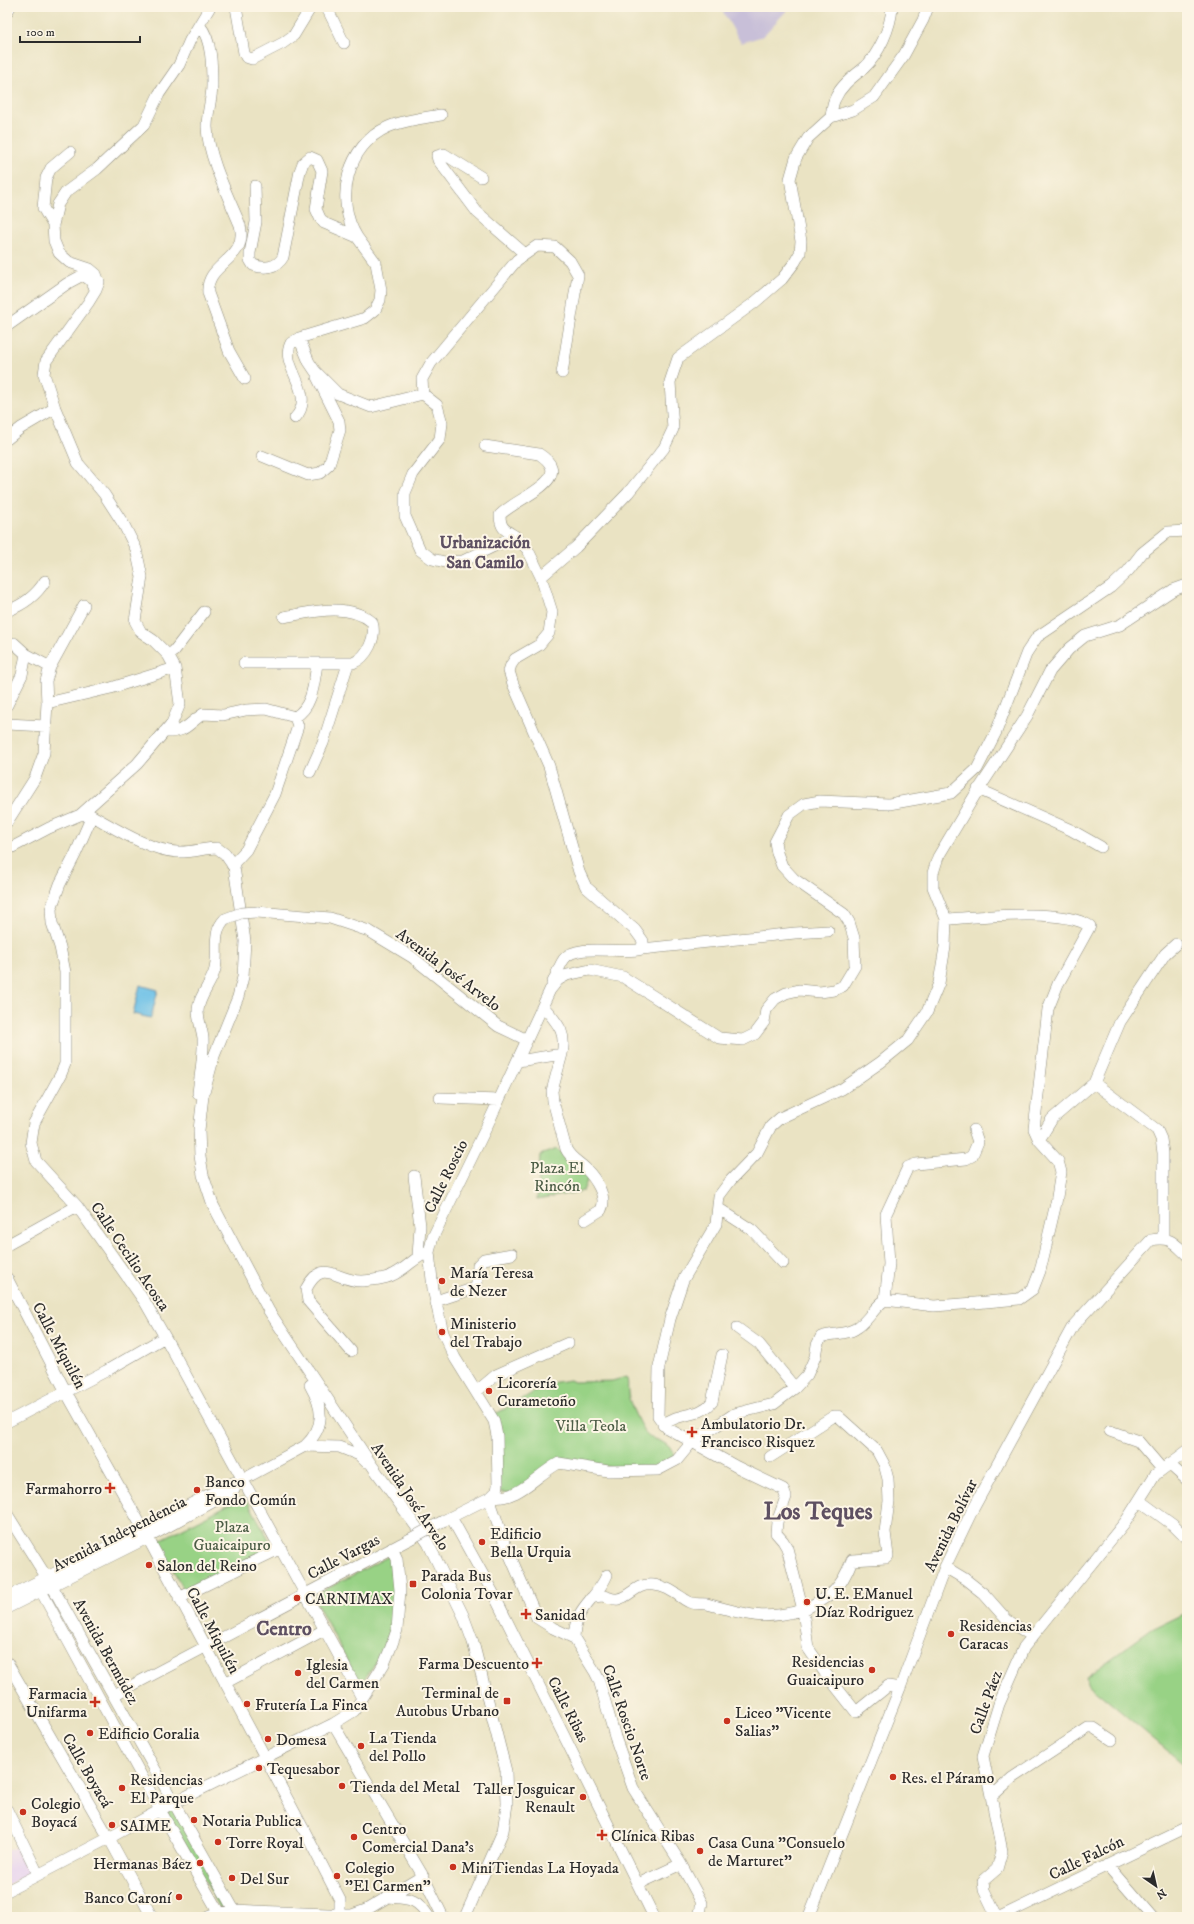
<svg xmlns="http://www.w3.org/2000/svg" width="1194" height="1924" font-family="'IM FELL DW Pica',serif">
  <rect width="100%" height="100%" fill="#fcf5e5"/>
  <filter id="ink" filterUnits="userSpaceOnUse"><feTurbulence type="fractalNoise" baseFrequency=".025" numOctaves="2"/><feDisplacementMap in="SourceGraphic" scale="8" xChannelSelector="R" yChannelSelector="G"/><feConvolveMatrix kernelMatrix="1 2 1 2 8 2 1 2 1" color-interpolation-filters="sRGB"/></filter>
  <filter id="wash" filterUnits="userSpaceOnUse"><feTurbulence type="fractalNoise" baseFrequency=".012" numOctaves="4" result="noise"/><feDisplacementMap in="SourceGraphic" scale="16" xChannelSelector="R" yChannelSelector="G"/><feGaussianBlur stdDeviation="0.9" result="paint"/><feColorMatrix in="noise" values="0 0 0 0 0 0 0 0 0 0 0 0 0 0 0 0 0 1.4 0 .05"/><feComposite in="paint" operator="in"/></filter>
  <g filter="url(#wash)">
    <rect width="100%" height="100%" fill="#eae3c3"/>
    <!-- built -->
    <path fill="#e6d2f0" d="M19 1845 31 1868 30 1872 7 1885V1851Z"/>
    <!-- industrial -->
    <path fill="#c8bfd8" d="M720 7H790L763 36 741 43Z"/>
    <!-- green -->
    <path fill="#98d285" stroke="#627e58" d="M557 1149 588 1178 583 1191 537 1200 540 1155Z
      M626 1377C629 1383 627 1386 628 1392 628 1401 641 1429 647 1435 649 1438 652 1438 655 1439 667 1443 672 1448 677 1460L658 1470 559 1463 515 1494 497 1491 492 1416 550 1383 570 1380 574 1382 612 1381Z
      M243 1497 248 1502 270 1541V1544L267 1550 187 1591 183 1590 159 1543 160 1540Z
      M389 1556C391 1568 394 1581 395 1593 396 1630 382 1656 360 1685L313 1596Z
      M1187 1612V1767L1089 1685 1086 1677 1152 1629Z
      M174 1809 227 1904 220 1908 167 1812Z"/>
    <!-- water -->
    <path fill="#6ac0e7" stroke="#4a7689" d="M140 985 158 990 151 1018 133 1014Z"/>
  </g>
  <g filter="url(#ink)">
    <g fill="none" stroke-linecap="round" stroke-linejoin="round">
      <defs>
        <path id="minor" d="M236 7 244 53 246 57 252 59 283 43 294 35 311 7
          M324 7 328 10 344 43
          M7 12 10 7
          M200 26C212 40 212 67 212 85 212 99 207 113 207 127 208 157 229 198 240 225 249 261 205 262 208 293L229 351 245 379
          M831 117C832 111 832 104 835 99 841 85 853 77 864 68 879 54 891 27 892 7
          M481 177 444 154 437 156 438 160 477 212 525 254
          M255 186 256 222 250 253V260L253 265C264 269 277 268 283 257L300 171 303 163 310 157 317 160 322 171 316 209 320 218 324 223 357 237 376 263 381 290 380 300 375 310 365 318 299 338 309 362 315 371 338 394 371 407 423 394 437 405 442 423 440 439 413 474 405 493V516L420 550 432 559 445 562 463 561 515 536 528 550 541 577 552 612 549 633 539 645 515 659 511 665 509 671 513 684 549 766 579 872 586 887 635 930 643 941 642 949C625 955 576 942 564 959 559 966 556 976 552 984
          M53 225 43 208 46 178 51 168 70 152
          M357 237C334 200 347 145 388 127 404 120 424 118 441 115
          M7 326 68 283 83 275 90 280 96 290
          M423 394 422 379 431 363 517 260 537 246 555 247 570 261 578 275 562 373
          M295 418C318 393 278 366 291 343L299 338
          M7 439 21 428 55 408
          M485 446 539 454C578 479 517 497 500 515 500 528 505 530 515 536
          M262 456 308 475 320 473 329 465 340 430 339 421 317 377
          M541 577 576 547 628 493 664 448 673 429 670 382 678 358 754 303 782 279 795 262 800 253 801 241 790 179 796 158 808 138 831 117 853 110 874 97 904 55 923 20 928 7
          M7 611C23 605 36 596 45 581
          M14 643 26 654 50 667
          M168 655 174 651 204 612
          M244 663H353C367 657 377 638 372 622 348 602 312 612 284 617
          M47 703 111 688 175 668
          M7 705 22 675 26 654
          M7 724 46 726
          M164 732C188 732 186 725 203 714L223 715 246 710 266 709 295 717C313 707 314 682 317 664
          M310 772 323 743 348 664
          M978 789 1071 830 1101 847
          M80 815 137 764 172 723 180 704 175 668 168 655 153 640 141 632 135 621 142 577 136 549 124 525 104 494 78 463 55 408 44 374 46 361 88 303 96 290 99 282 96 274 90 269 69 262 59 253 54 241 53 225 58 204 66 192 97 169 144 125 159 94 179 65 190 40 210 7
          M92 816 75 855 60 884 51 909 52 923 60 947 65 972V1064L61 1074 34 1123 31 1143 36 1161 77 1206 145 1302 165 1337 362 1698
          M7 822 35 778 44 753 47 703 46 681 50 667 84 605
          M7 850 49 828 80 815 89 814C115 828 148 850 177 852 191 853 204 848 217 848L225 854 234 867 245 941 243 977 238 997 214 1056 203 1096 199 1130 200 1156 203 1175 213 1205 269 1311 373 1467 428 1543 463 1615 473 1642 506 1771 507 1804 503 1831 465 1917
          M232 865 246 850 275 794 296 732 298 726 295 717
          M257 912 330 918 369 931 412 957 498 1026 527 1040
          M946 919C980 917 1062 908 1090 926L1058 984 1048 1009 1034 1129 1039 1140
          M642 949 795 933 828 931
          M543 1006C557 1023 567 1031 562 1054
          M518 1061 562 1054 552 1091 553 1101 566 1149C570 1158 579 1162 586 1169 595 1178 608 1197 601 1210L585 1220
          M1094 1083 1120 1022 1165 954 1176 944
          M198 1093C200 1075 204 1056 203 1038 202 1029 198 1020 198 1011 198 997 212 983 215 969 219 951 211 933 225 919
          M440 1098 499 1100
          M414 1176 420 1226 418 1256
          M718 1208 752 1230 783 1263
          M7 1245 77 1206
          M7 1278 66 1392 143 1529 304 1830 340 1900V1915
          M885 1300 889 1264 886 1214 908 1167 916 1164 966 1159 972 1156 978 1142 974 1130
          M436 1301 475 1288 477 1284 478 1265 484 1259 512 1254
          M737 1328 759 1344 795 1388
          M351 1351 308 1301 306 1289C323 1256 336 1282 362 1281 374 1280 388 1279 398 1272 410 1265 415 1257 429 1252
          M477 1391 496 1375 568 1343
          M7 1422 106 1371 165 1337
          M663 1425C677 1412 700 1418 712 1402L722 1355
          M1110 1431 1138 1441 1162 1469
          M305 1446C326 1426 323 1408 310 1385
          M770 1457 834 1416H838L877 1451 884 1464 888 1479 889 1501 885 1532 888 1556 886 1558 852 1560C840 1591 832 1595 803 1610L787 1548 783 1541 776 1533 777 1522 786 1497 783 1489 737 1467 667 1428 658 1416 659 1367 670 1319 683 1280 716 1224 719 1196 731 1180 757 1153 771 1126 780 1118 842 1089 881 1062 908 1040 927 1012 939 983 945 947 946 919 933 887V873L938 857 975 795 1027 716 1050 671 1069 649 1085 636 1120 625 1173 590 1187 585
          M1169 1464 1187 1480
          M491 1497C518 1501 536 1475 559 1463L608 1471 658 1470 677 1460 692 1442 734 1414 774 1404 795 1388 807 1375 815 1357 817 1345 821 1337C832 1333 845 1335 855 1329 868 1322 873 1308 885 1300L934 1306 975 1303 1019 1299 1033 1289 1040 1271 1056 1203 1061 1172 1058 1161 1039 1140 1052 1119 1094 1083 1157 1130 1161 1139 1163 1153V1237
          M489 1498 505 1544 537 1618 553 1628 574 1638 595 1672 599 1680 615 1737 633 1788 681 1864 702 1903 699 1917
          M1140 1501 1173 1525 1187 1539
          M7 1514 52 1586 234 1910
          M451 1517 493 1593 654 1917
          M443 1521 491 1497 497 1491 498 1485 497 1436 494 1421 455 1358 443 1333 433 1289 429 1252 433 1237 486 1128 550 990 558 980 567 975 590 970 623 977 719 1038 743 1040 755 1034 764 1022 766 1010 775 999 786 993 799 990 820 992 834 990 843 986 855 966 854 938 849 922 844 914 794 879 782 866 777 853 775 842 789 815 804 804 820 801 889 804 951 793 977 769 996 732 1027 652 1037 637 1111 587 1128 571 1142 553 1168 532 1187 531
          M945 1567 965 1579 984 1594 1007 1620 1032 1636
          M41 1591 160 1810 219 1913
          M7 1597 143 1529 227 1485 242 1480 305 1446 339 1447 359 1455 366 1462
          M179 1598 281 1548
          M591 1598C595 1597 599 1596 603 1596 609 1597 613 1600 618 1599 632 1596 635 1583 654 1585 668 1586 678 1596 689 1602 695 1605 701 1603 707 1604 748 1615 761 1621 803 1610L808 1648 826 1674 856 1712 888 1686 900 1688
          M7 1608 147 1538 231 1492 241 1481
          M574 1638C575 1605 596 1601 607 1575
          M7 1662 109 1838 152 1917
          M225 1683 324 1630
          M114 1695 410 1539
          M333 1724 423 1876 443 1917
          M991 1797 1012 1778 1088 1728H1094L1112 1740
          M7 1810 38 1874
          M1107 1865 1152 1917
          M638 1884 681 1864
          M7 1891 109 1838 173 1803 333 1724 354 1711 384 1664 391 1647 397 1630 400 1590 397 1559 392 1548
          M387 1897C409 1899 416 1897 429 1917
          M208 1917 219 1913 234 1910 352 1915 366 1910 423 1876
          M809 1917 900 1688 945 1567 973 1509 1073 1326 1151 1240C1170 1236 1174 1243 1187 1255
          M997 1917 984 1890 983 1881 997 1869 1002 1851 983 1756 999 1704 1024 1647 1126 1521 1155 1475 1187 1451
          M1000 1917 1187 1827"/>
      </defs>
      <!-- minor casing -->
      <use href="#minor" stroke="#8a8777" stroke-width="12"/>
      <!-- minor -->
      <use href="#minor" stroke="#fff" stroke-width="11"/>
      <defs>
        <path id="minor-bridge" d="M225 919 241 913 257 912
          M410 1539 443 1521"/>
      </defs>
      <!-- minor-bridge casing -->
      <use href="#minor-bridge" stroke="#8a8777" stroke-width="12" stroke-linecap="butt"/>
      <!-- minor-bridge -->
      <use href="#minor-bridge" stroke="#fff" stroke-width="11"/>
    </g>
  </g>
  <!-- markers -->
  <g fill="#c8321e" stroke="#fcf5e5" stroke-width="1.5">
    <circle cx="442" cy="1281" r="4"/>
    <circle cx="442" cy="1332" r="4"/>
    <circle cx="489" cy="1391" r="4"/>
    <path d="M690 1426h4v4h4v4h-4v4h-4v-4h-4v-4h4z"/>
    <path d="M108 1482h4v4h4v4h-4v4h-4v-4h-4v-4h4z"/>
    <circle cx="197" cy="1490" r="4"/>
    <circle cx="482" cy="1542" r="4"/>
    <circle cx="149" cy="1565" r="4"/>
    <rect x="409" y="1580" width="8" height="8" rx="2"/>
    <circle cx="297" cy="1598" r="4"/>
    <circle cx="807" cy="1602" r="4"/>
    <path d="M524 1608h4v4h4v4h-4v4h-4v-4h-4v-4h4z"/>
    <circle cx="951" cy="1634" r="4"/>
    <path d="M535 1657h4v4h4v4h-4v4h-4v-4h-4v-4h4z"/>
    <circle cx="872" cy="1670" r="4"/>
    <circle cx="298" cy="1673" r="4"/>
    <rect x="503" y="1697" width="8" height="8" rx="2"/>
    <path d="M93 1696h4v4h4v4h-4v4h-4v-4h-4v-4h4z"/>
    <circle cx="247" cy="1704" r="4"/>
    <circle cx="727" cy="1721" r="4"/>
    <circle cx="90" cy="1733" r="4"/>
    <circle cx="268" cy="1739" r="4"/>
    <circle cx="361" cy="1746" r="4"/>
    <circle cx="259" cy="1768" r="4"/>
    <circle cx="893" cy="1777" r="4"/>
    <circle cx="342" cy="1786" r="4"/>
    <circle cx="122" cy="1788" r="4"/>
    <circle cx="583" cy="1797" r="4"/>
    <circle cx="23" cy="1812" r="4"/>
    <circle cx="194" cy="1820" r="4"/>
    <circle cx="112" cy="1825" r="4"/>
    <path d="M600 1829h4v4h4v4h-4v4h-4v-4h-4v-4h4z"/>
    <circle cx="354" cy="1837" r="4"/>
    <circle cx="218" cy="1842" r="4"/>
    <circle cx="700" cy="1851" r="4"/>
    <circle cx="200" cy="1863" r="4"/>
    <circle cx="453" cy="1867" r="4"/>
    <circle cx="337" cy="1876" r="4"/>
    <circle cx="232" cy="1878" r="4"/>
    <circle cx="179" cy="1897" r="4"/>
  </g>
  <g text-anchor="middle" stroke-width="4" stroke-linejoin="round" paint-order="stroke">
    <!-- street labels -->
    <g font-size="16" fill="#2b2b2b" stroke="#fcf5e5">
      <text transform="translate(449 969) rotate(37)" y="6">Avenida José Arvelo</text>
      <text transform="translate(445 1176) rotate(-64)" y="6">Calle Roscio</text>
      <text transform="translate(131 1256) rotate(56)" y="6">Calle Cecilio Acosta</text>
      <text transform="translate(60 1345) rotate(62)" y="6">Calle Miquilén</text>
      <text transform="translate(411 1496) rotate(56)" y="6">Avenida José Arvelo</text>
      <text transform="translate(950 1525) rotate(-64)" y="6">Avenida Bolívar</text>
      <text transform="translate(119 1533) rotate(-27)" y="6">Avenida Independencia</text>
      <text transform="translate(343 1556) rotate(-28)" y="6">Calle Vargas</text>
      <text transform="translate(214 1630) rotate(62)" y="6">Calle Miquilén</text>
      <text transform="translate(107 1651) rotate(61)" y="6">Avenida Bermúdez</text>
      <text transform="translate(985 1702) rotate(-70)" y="6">Calle Páez</text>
      <text transform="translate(569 1709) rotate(63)" y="6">Calle Ribas</text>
      <text transform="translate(628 1722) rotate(71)" y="6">Calle Roscio Norte</text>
      <text transform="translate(88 1770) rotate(60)" y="6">Calle Boyacá</text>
      <text transform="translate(1086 1857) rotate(-26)" y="6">Calle Falcón</text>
    </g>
    <!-- park labels -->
    <g font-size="16" fill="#4c5d46" stroke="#fcf5e5">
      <text x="557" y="1173">Plaza El<tspan x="557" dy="18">Rincón</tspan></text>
      <text x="591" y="1431">Villa Teola</text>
      <text x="232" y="1532">Plaza<tspan x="232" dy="18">Guaicaipuro</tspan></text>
    </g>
    <!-- poi labels -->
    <g font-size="16" fill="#2b2b2b" stroke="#fcf5e5" text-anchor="start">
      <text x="450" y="1278">María Teresa<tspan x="450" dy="18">de Nezer</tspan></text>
      <text x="450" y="1329">Ministerio<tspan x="450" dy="18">del Trabajo</tspan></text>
      <text x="497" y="1388">Licorería<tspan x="497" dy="18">Curametoño</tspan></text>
      <text x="701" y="1429">Ambulatorio Dr.<tspan x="701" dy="18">Francisco Risquez</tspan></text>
      <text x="205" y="1487">Banco<tspan x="205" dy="18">Fondo Común</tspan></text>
      <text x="102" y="1494" text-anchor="end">Farmahorro</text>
      <text x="490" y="1539">Edificio<tspan x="490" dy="18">Bella Urquia</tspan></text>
      <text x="157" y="1571">Salon del Reino</text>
      <text x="421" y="1581">Parada Bus<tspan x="421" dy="18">Colonia Tovar</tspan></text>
      <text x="815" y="1599">U. E. EManuel<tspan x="815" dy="18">Díaz Rodriguez</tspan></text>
      <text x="305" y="1604">CARNIMAX</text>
      <text x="535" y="1620">Sanidad</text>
      <text x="959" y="1631">Residencias<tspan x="959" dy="18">Caracas</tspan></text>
      <text x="864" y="1667" text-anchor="end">Residencias<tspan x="864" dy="18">Guaicaipuro</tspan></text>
      <text x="529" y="1669" text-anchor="end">Farma Descuento</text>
      <text x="306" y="1670">Iglesia<tspan x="306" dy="18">del Carmen</tspan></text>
      <text x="499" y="1698" text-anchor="end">Terminal de<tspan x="499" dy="18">Autobus Urbano</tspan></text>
      <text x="87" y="1699" text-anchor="end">Farmacia<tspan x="87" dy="18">Unifarma</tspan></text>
      <text x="255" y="1710">Frutería La Finca</text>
      <text x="735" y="1718">Liceo "Vicente<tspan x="735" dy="18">Salias"</tspan></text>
      <text x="98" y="1739">Edificio Coralia</text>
      <text x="369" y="1743">La Tienda<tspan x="369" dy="18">del Pollo</tspan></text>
      <text x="276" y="1745">Domesa</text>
      <text x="267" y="1774">Tequesabor</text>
      <text x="901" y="1783">Res. el Páramo</text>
      <text x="130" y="1785">Residencias<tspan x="130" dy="18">El Parque</tspan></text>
      <text x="350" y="1792">Tienda del Metal</text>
      <text x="575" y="1794" text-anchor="end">Taller Josguicar<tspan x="575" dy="18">Renault</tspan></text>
      <text x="31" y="1809">Colegio<tspan x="31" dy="18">Boyacá</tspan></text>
      <text x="202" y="1826">Notaria Publica</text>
      <text x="120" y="1831">SAIME</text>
      <text x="362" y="1834">Centro<tspan x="362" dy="18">Comercial Dana's</tspan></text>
      <text x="611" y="1841">Clínica Ribas</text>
      <text x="226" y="1848">Torre Royal</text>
      <text x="708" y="1848">Casa Cuna "Consuelo<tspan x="708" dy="18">de Marturet"</tspan></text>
      <text x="192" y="1869" text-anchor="end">Hermanas Báez</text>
      <text x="345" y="1873">Colegio<tspan x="345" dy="18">"El Carmen"</tspan></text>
      <text x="461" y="1873">MiniTiendas La Hoyada</text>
      <text x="240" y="1884">Del Sur</text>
      <text x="171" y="1903" text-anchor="end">Banco Caroní</text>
    </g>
    <!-- neighbourhood labels -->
    <g font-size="17" font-weight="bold" fill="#5e5062" stroke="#fcf5e5">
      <text x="485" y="548">Urbanización<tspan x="485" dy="20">San Camilo</tspan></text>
    </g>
    <!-- district labels -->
    <g font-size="20" font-weight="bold" fill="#5e5062" stroke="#fcf5e5">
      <text x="284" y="1635">Centro</text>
    </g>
    <!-- town labels -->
    <g font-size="24" font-weight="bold" fill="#5e5062" stroke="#fcf5e5">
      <text x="818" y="1519">Los Teques</text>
    </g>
  </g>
  <!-- margin -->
  <rect width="1194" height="1924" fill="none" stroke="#fcf5e5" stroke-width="24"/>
  <!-- north arrow -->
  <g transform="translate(1156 1886) rotate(146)" stroke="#fcf5e5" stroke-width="3" paint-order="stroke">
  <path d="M0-3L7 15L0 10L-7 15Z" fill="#2b2b2b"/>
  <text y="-6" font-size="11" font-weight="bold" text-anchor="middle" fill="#2b2b2b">N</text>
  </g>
  <!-- scale -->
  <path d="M20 36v6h120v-6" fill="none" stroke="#2b2b2b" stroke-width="2"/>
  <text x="26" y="36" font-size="12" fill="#2b2b2b" stroke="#fcf5e5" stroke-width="3" paint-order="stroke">100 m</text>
</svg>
